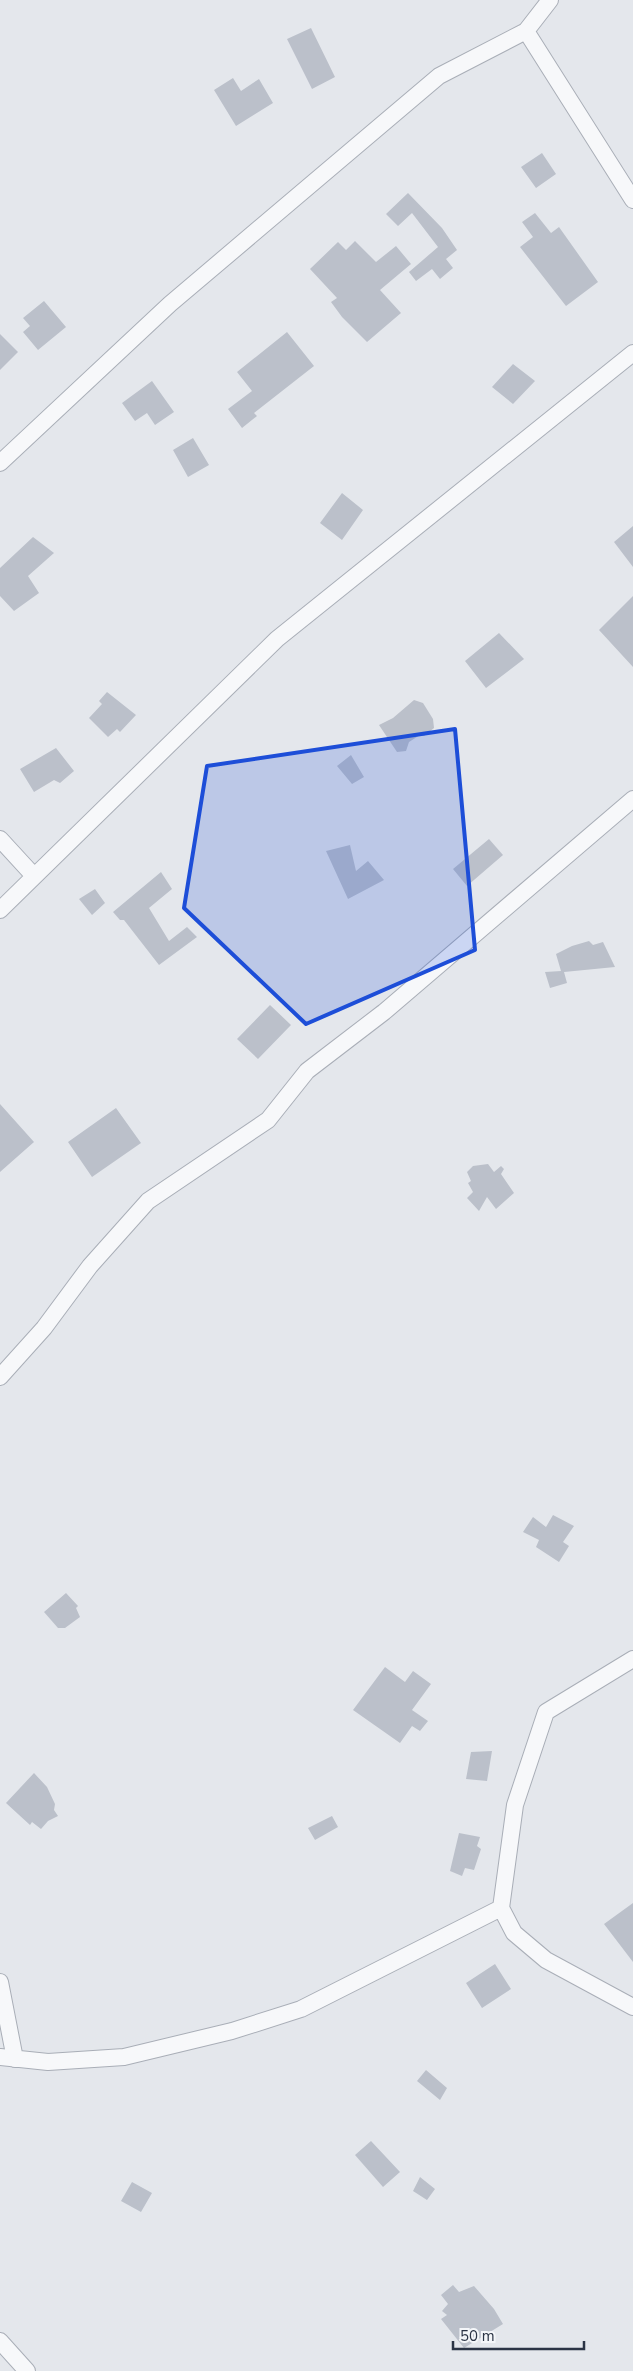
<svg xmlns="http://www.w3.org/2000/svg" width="633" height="2371" font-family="'Nunito Sans',sans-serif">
  <rect width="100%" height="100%" fill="#e4e7ec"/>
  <!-- building -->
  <path fill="#bbc0ca" d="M311 28 335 77 312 89 287 39Z
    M233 78 241 91 259 79 273 103 236 126 214 90Z
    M542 153 556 174 536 188 521 167Z
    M408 193 442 228 457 250 446 259 453 268 440 279 432 269 416 281 409 272 438 247 412 213 398 226 386 214Z
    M535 213 551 233 559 227 598 282 566 306 520 247 533 237 522 222Z
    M355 241 376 262 396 246 411 264 380 290 401 313 367 342 342 317 331 302 337 298 310 269 338 242 346 250Z
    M44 301 66 327 38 350 23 332 30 326 23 318Z
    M287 332 314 366 254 413 257 416 242 428 228 409 252 391 237 372Z
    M0 334 18 352 0 370Z
    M513 364 535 381 513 404 492 387Z
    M152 381 174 412 155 425 147 413 135 421 122 403Z
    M193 438 209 465 188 477 173 450Z
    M342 493 363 510 342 540 320 523Z
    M633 526V567L614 542Z
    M33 537 54 553 28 576 39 593 14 611 0 596V568Z
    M633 596V667L599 630Z
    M499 633 524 659 486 688 465 661Z
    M107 692 136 715 120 732 117 729 108 737 89 718 102 704 99 701Z
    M414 700 423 703 433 719 434 728 424 736 420 735 409 742 406 751 397 752 379 725 393 718Z
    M56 748 74 771 60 783 54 780 34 792 20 769Z
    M351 755 364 777 352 784 337 766Z
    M489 839 503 855 467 886 453 869Z
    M350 845 356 871 368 861 384 880 348 899 326 851Z
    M161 872 172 889 149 908 169 941 187 927 197 937 159 965 124 920H120L113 912Z
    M95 889 105 903 92 915 79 899Z
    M589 941 593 945 603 942 615 967 564 972 567 983 550 988 545 972 561 971 556 954 572 946Z
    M270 1005 291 1025 258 1059 237 1039Z
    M0 1104 34 1142 0 1172Z
    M116 1108 141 1143 92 1177 68 1142Z
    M488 1164 494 1172 501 1166 504 1169 501 1174 514 1193 496 1209 487 1197 479 1211 467 1198 473 1192 468 1183 471 1181 467 1172 473 1166Z
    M553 1515 574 1526 563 1542 569 1546 559 1562 536 1547 539 1540 523 1532 533 1517 546 1527Z
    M66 1593 78 1606 76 1608 80 1617 65 1628H58L44 1612Z
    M385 1667 405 1682 413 1671 431 1684 412 1710 428 1721 420 1731 412 1726 400 1743 353 1710Z
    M492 1751 487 1781 466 1779 471 1752Z
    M34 1773 47 1787 55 1804 54 1810 58 1816 48 1821 41 1829 32 1822 30 1825 6 1803Z
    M332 1816 338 1827 315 1840 308 1828Z
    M459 1833 480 1837 477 1846 481 1849 474 1870 465 1868 462 1876 450 1871Z
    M633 1903V1962L604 1924Z
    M495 1964 511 1989 482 2008 466 1983Z
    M426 2070 447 2088 440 2100 417 2081Z
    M371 2141 400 2172 383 2187 355 2155Z
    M420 2177 435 2189 427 2200 413 2191Z
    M132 2182 152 2193 141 2212 121 2201Z
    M453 2285 459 2292 474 2286 494 2309 503 2324 464 2348 441 2319 447 2315 442 2311 448 2304 441 2295Z"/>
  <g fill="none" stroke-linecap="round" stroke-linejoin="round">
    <defs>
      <path id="street" d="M526 31 633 200
        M0 463 170 304 439 76 526 31 550 0
        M0 839 34 876
        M0 910 277 639 633 353
        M0 1377 44 1328 90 1266 148 1201 268 1120 307 1071 384 1012 633 799
        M501 1908 515 1805 546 1712 633 1659
        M0 1982 15 2059
        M0 2057 48 2062 124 2057 232 2031 301 2009 501 1908 514 1933 546 1960 633 2007
        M0 2341 27 2371"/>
    </defs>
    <!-- street casing -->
    <use href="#street" stroke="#a9aeb7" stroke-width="18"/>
    <!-- street -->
    <use href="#street" stroke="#f7f8fa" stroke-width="16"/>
  </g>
  <!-- marked area -->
  <path fill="#1d4ed8" fill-opacity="0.2" stroke="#1d4ed8" stroke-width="4" stroke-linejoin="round" d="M455 729 475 950 306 1024 184 908 207 766Z"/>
  <!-- scale -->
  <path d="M453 2341v8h131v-8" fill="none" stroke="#2b3445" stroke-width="2.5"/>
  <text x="460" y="2341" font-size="15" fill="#2b3445" stroke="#f4f6f9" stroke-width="4" paint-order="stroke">50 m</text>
</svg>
